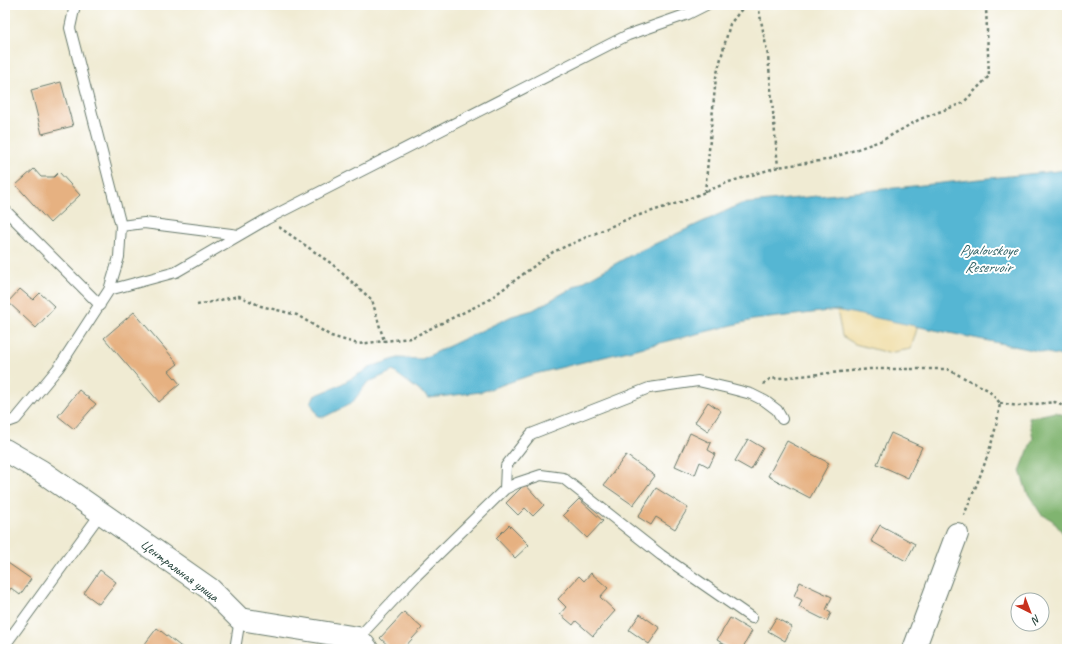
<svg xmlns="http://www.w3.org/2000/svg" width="1072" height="654" font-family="Caveat,sans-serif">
  <rect width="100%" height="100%" fill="#fff"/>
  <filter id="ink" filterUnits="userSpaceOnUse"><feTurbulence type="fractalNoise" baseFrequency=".025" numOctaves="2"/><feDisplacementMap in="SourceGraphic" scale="8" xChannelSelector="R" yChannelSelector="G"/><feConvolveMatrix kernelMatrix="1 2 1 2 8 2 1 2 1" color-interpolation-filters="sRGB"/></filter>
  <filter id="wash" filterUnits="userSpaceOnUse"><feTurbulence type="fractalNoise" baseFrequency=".012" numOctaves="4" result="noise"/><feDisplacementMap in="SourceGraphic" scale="16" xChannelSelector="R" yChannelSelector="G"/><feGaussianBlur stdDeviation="0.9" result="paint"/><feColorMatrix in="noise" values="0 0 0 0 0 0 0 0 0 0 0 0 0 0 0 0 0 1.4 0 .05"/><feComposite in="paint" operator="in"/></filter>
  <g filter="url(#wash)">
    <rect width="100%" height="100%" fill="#f0ebd3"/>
    <!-- forest -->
    <path fill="#80b46f" stroke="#507852" d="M1055 412 1067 416V538L1052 520 1041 514 1027 492 1020 471 1033 438 1029 418Z"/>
    <!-- sand -->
    <path fill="#eeda9e" stroke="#868c69" d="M837 310 918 325 911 349 888 353 855 344 842 336Z"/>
    <!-- water -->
    <path fill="#54b6d3" stroke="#3a7a84" d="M1067 170V357L837 310 753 320 531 375 481 392 429 398 393 371 367 383 352 403 324 417 318 416 311 403 314 396 336 387 373 366 398 358 422 359 512 316 533 310 631 255 741 204Z"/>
    <g id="blocks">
      <!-- building -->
      <path fill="#e6b181" d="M61 82 73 126 42 134 31 90Z
        M34 169 41 177H54L59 172 80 195 50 223 16 185Z
        M20 289 33 300 40 293 55 307 36 328 8 302Z
        M134 312 178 364 169 371 180 384 159 402 104 338Z
        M79 390 96 404 74 429 58 416Z
        M708 402 721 411 708 431 695 422Z
        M690 433 711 443 708 450 715 454 709 467 700 462 695 475 675 466Z
        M891 433 922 447 908 478 877 464Z
        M748 439 763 448 751 470 735 461Z
        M787 441 829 463 810 498 768 476Z
        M626 455 655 476 633 505 604 485Z
        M525 484 544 505 533 516 525 508 518 515 506 503Z
        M656 488 688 508 675 529 656 517 651 525 638 517Z
        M579 499 603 521 587 538 563 515Z
        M509 525 529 545 515 558 496 538Z
        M880 525 915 544 906 561 871 541Z
        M5 561 31 579 20 595 11 588 5 596Z
        M100 570 116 582 99 604 84 593Z
        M591 573 608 588 600 597 615 611 593 636 576 621 573 625 560 614 566 607 558 599 579 576 584 581Z
        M800 582 832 597 826 610 831 613 827 621 799 607 802 600 794 596Z
        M404 612 422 628 403 649H392L380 638Z
        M640 614 660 628 649 644 629 630Z
        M730 618 752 631 742 649H732L717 640Z
        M776 618 792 627 785 641 768 631Z
        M157 628 184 649H141Z"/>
    </g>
  </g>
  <g filter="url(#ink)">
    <use href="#blocks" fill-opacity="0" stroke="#687a6c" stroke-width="1"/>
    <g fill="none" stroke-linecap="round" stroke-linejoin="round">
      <defs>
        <path id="service" d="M5 210 100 305
          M121 226 144 223 239 235
          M109 290 176 272 267 219 628 35 688 14 706 5
          M5 423 16 419 59 367 109 290 119 257 121 226 70 28 75 5
          M505 489 506 466 531 434 649 388 698 381 728 388 751 394 765 401 777 410 782 419
          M358 638 417 575 505 489 517 483 541 475 563 478 661 555 752 618
          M5 645 101 513
          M235 649 240 619"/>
        <path id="tertiary" d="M5 450 41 471 210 589 240 619 358 638 367 649
          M914 649 957 534"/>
      </defs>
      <!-- service casing -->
      <use href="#service" stroke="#687a6c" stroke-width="12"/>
      <!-- tertiary casing -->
      <use href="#tertiary" stroke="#687a6c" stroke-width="24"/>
      <!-- path -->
      <path stroke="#687a6c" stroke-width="2.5" stroke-dasharray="3 3" stroke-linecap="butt" d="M758 5 768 56 778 167
        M705 192 716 77 730 24 745 5
        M279 227 332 264 372 300 384 341
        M197 305 239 296 261 306 297 315 331 336 358 344 411 338 487 301 553 252 630 218 681 202 729 182 778 167 826 160 883 140 920 119 963 103 989 76 986 8 985 5
        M763 384 770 379 870 369H947L988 390 1000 403C995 443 979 479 964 515
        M1000 403 1018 406 1055 402 1067 408"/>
      <!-- service -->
      <use href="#service" stroke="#fff" stroke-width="10"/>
      <!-- tertiary -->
      <use href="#tertiary" stroke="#fff" stroke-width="22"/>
    </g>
  </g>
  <g text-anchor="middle" stroke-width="4" stroke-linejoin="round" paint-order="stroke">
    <!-- street labels -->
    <g font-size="14" fill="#1f3d34" stroke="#fff">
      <text transform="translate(180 570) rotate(37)" y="5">Центральная улица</text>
    </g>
    <!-- water labels -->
    <g font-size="15" font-style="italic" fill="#2f6164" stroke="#fff">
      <text x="988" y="255">Pyalovskoye<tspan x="988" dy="17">Reservoir</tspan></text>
    </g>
  </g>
  <!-- margin -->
  <rect width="1072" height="654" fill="none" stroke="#fff" stroke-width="20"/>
  <!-- north arrow -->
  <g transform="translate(1030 612) rotate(138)"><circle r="19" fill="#ffffff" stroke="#a5b1ae"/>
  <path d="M0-3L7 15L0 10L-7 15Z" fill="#c8321e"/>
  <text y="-6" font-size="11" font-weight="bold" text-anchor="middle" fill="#1f3d34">N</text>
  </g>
</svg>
